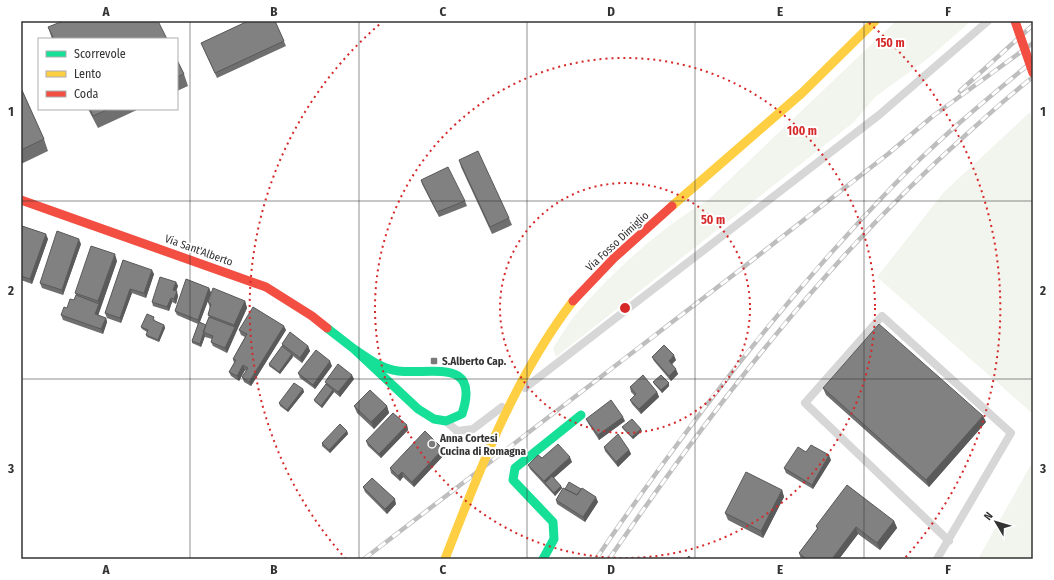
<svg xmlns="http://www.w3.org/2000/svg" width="1054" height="580" font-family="'Fira Sans Condensed',sans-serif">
  <rect width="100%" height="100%" fill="#fff"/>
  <!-- green -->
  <path fill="#f1f5ed" d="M896 21H971L930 57 875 97 854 122 556 357 553 348C562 334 571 319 582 307 618 267 661 228 708 200Z
    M1030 112 1033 121V414L877 277 944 192Z
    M1033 461V559H978Z"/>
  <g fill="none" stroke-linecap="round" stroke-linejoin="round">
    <!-- lane -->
    <path stroke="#d7d7d7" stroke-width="8" d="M525 388 879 115 988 21
      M448 423 457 431 473 429 502 407
      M937 559 1011 433 882 316 805 403 949 541"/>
    <!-- fast -->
    <path stroke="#16e098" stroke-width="9" d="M327 328 354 349 418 409 434 419 446 421 462 414C481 357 430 375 398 371 381 369 368 358 354 349
      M543 559 554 539 553 522 513 480 515 468 581 415"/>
    <!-- slow -->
    <path stroke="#ffcf43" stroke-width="9" d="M672 206 802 93 875 21"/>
    <!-- jam -->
    <path stroke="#f24e42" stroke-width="9" d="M21 200 266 287 312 316 327 328"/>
    <defs>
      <path id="rail" d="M960 91 1033 25
        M364 559 745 266 888 154 933 116 1033 43
        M596 559C685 428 781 302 891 188 935 142 984 101 1033 61
        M609 559C714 406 829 256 969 132 990 113 1011 94 1033 77"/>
    </defs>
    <!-- rail casing -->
    <use href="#rail" stroke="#bebebe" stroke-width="4.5"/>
    <!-- rail -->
    <use href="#rail" stroke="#fff" stroke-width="3" stroke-dasharray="9" stroke-linecap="butt"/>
    <!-- slow-bridge -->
    <path stroke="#ffcf43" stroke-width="9" d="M445 559C480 469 514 378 573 301"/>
    <!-- jam-bridge -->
    <path stroke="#f24e42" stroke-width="9" d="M1015 21 1033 73
      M573 301 614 258 672 206"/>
  </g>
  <!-- wall -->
  <path fill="#6f6f6f" d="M245 21H275L286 46 217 78 201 43 246 22Z
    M48 27 167 39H52Z
    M177 60 184 74 188 86 177 91Z
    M21 88 44 139 48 151 21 164Z
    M88 109H139L98 128Z
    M459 160 509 218 512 225 492 234 461 167Z
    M421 180 465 201 467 206 439 217 422 184Z
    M21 229 48 239 32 284 21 280Z
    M81 244 63 295 42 288 40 283Z
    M123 260 154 274 146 298 132 293 121 323 107 318 105 313Z
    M117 261 98 315 106 318 107 322 103 334 63 320 61 315 74 300 76 295 75 293Z
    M176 282 178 286 176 291 178 296 176 304 172 302 169 311 153 306 152 302Z
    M209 288 211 293 200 322 206 325 209 317 208 315 210 308 208 302 245 301 247 308 227 353 213 346 211 342 212 339 205 337V336L201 347 192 343V341L198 324 177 315 175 311Z
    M155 319 154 321 164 325 165 328 159 342 147 337 146 335 147 332 142 329 141 327Z
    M239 330H286L251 386 244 382 242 377 246 371 245 370 239 381 231 376 229 372 234 363 233 359 245 337 241 335Z
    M282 344 308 346 310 351 302 363 293 356 280 374 269 366V364L282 346Z
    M652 357 676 360 672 364 678 374 671 381 654 361Z
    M332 366 315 389 300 378 298 373Z
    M354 379 340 397 334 392 322 408 315 402 314 400 326 384 325 382Z
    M653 382 669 383V386L662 393 654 384Z
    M630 387 657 392 659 397 641 414 632 404 630 400 635 396 631 392Z
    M823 388 983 416 986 422 929 487 826 395Z
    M303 389 304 392 288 412 280 406 279 403Z
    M354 406H387L389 413 374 429 357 413Z
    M586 419 625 421 599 440 588 423Z
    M407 425 408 430 381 458 368 446 366 441Z
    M622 427 642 431 633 439 623 429Z
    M347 431 348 434 330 453 322 446V443Z
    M604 447 629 450 631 454 618 467 605 451Z
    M443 449 445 454 414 487 403 477 400 481 391 473 390 468Z
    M542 458 572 462 553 478 561 486 562 488 555 496 530 469 528 465Z
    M831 460 813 489 786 473 784 468Z
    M363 487 396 504 387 514 365 492Z
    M782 490 784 497 763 538 728 520 725 513Z
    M556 500 598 502 585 522 557 504Z
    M894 521 897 528 880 550 858 534 839 559H801L799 553 817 529 816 526Z"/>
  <!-- shaded-wall -->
  <path fill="#5a5a5a" d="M46 234 48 239 32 284 30 279Z
    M79 239 81 244 63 295 62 290Z
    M115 254 117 261 97 319 95 314 99 304 98 301Z
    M152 270 154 274 146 298 144 293Z
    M176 282 178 286 175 294 173 290Z
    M209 288 211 293 199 324 198 320Z
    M130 289 132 293 121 323 120 318Z
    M177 291 178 296 176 304 174 299Z
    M171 298 172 302 169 311 167 307Z
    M245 301 247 308 236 332 234 325Z
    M106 318 107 322 103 334 101 329Z
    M164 325 165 328 159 342 158 340Z
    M284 326 286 330 251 386 249 382Z
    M235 327 236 332 227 353 225 348Z
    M204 333 205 336 201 347 200 344Z
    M308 346 310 351 302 363 300 358Z
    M292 354 293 357 280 374 279 372Z
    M674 355 676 360 670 366 669 361Z
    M330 361 332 366 315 389 313 385Z
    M243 365 245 370 239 381 237 376Z
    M676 369 678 374 671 381 669 376Z
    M352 375 354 379 340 397 338 392Z
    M669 383V386L662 393 661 390Z
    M303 389 304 392 288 412 287 410Z
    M333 390 334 392 322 408 321 406Z
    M657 392 659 397 641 414 639 409Z
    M387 406 389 413 374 429 371 422Z
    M983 416 986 422 929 487 926 480Z
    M623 417 625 421 599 440 598 435Z
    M407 425 408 430 381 458 379 454Z
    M641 429 642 431 633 439 632 437Z
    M347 431 348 434 330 453 329 450Z
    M443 449 445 454 414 487 412 482Z
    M629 450 631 454 618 467 616 462Z
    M829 455 831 460 813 489 812 485Z
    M570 457 572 462 546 485 544 481Z
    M402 472 403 477 400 481 398 476Z
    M561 486 562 488 555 496 554 493Z
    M782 490 784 497 763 538 761 531Z
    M596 497 598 502 585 522 583 517Z
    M395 499 396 504 387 514 385 509Z
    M894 521 897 528 880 550 877 543Z
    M856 527 858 534 839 559H832Z"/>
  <!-- building -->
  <path fill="#818181" stroke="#5a5a5a" d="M63 21H158L167 39H54L48 27Z
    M246 21H275L284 41 215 73 201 43 246 22Z
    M177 60 184 74 177 77Z
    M21 88 44 139 21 150Z
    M90 109H109L93 116Z
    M478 151 509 218 490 227 459 160Z
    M448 167 465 201 437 212 421 180Z
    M22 226 46 234 30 279 21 276V229Z
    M57 231 79 239 62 290 40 283Z
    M91 246 115 254 98 301 75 293Z
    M123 260 152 270 144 293 130 289 120 318 105 313Z
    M160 277 176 282 173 290 177 291 174 299 171 298 167 307 152 302Z
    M186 279 209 288 198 320 175 311Z
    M213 288 245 301 234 325 208 315 211 304 208 302Z
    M76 295 99 304 95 314 106 318 101 329 61 315 64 307 67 308 70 299 74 300Z
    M253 307 284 326 249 382 242 377 248 368 243 365 237 376 229 372 236 360 233 359 247 334 239 330Z
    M147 314 154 317 153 320 164 325 158 340 146 335 148 330 141 327Z
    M209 317 235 327 225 348 211 342 213 336 203 332Z
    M199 322 206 325 200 344 192 341Z
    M879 324 983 416 926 480 823 388Z
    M290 332 308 346 300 358 282 344Z
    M664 345 674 355 669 361 676 369 669 376 652 357Z
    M282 346 292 354 279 372 269 364Z
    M316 350 330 361 313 385 298 373Z
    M338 364 352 375 338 392 325 382Z
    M643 375 657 392 639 409 630 400 636 394 630 387Z
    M661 375 669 383 661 390 653 382Z
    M294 383 303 389 287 410 279 403Z
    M326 384 333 390 321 406 314 400Z
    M370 390 387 406 371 422 354 406Z
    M611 400 623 417 598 435 586 419Z
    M393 413 407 425 379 454 366 441Z
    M632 419 641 429 632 437 622 427Z
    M340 424 347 431 329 450 322 443Z
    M425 431 443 449 412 482 402 472 398 476 390 468Z
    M618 434 629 450 616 462 604 447Z
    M558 444 570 457 544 481 528 465 538 455 542 458Z
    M811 445 829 455 812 485 784 468 798 447 806 452Z
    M746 472 782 490 761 531 725 513Z
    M552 476 561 486 554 493 545 483Z
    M372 478 395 499 385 509 363 487Z
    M569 482 581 489 577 495 565 489Z
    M847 485 894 521 877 543 856 527 832 559H806L799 553 818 528 816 526Z
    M563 488 577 495 582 488 596 497 583 517 556 500Z
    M689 556 691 559H686Z"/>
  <!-- grid -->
  <path fill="none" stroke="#333" stroke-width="1" stroke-opacity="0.55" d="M190 21V559M359 21V559M527 21V559M695 21V559M864 21V559M21 201H1033M21 379H1033"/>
  <!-- distance rings -->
  <g fill="none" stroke="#d62828" stroke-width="2" stroke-dasharray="2 4">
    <circle cx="625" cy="308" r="125"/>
    <circle cx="625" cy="308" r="250"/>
    <path d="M346 559A375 375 0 0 1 381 23M869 23A375 375 0 0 1 904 559"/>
  </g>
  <!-- markers -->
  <g fill="#7a7a7a" stroke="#fff" stroke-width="1.5">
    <rect x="430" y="357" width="8" height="8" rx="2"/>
    <circle cx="432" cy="444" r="4"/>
  </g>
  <g text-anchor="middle" stroke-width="4" stroke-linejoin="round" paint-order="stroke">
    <!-- street labels -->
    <g font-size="11" fill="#333" stroke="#fff">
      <text transform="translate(617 241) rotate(-43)" y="4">Via Fosso Dimiglio</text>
      <text transform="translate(199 250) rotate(20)" y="4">Via Sant'Alberto</text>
    </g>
    <!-- poi labels -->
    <g font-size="11" font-weight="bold" fill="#333" stroke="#fff" text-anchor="start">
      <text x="442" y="365">S.Alberto Cap.</text>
      <text x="440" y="442">Anna Cortesi<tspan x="440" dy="13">Cucina di Romagna</tspan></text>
    </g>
  </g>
  <circle cx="625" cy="308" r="6" fill="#d62828" stroke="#fff" stroke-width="2"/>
  <g font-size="12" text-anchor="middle" font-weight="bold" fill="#d62828" stroke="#fff" stroke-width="4" stroke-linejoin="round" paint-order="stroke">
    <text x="890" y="47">150 m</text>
    <text x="802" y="135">100 m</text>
    <text x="713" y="224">50 m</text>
  </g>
  <!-- border -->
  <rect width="1054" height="580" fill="none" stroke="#ffffff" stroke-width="44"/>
  <!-- legend -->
  <rect x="38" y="38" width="140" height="72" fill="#ffffff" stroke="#adadad"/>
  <rect x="46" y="51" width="20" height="6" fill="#16e098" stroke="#adadad"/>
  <text x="74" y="58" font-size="12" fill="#333333">Scorrevole</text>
  <rect x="46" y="71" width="20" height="6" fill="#ffcf43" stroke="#adadad"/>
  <text x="74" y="78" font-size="12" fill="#333333">Lento</text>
  <rect x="46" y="91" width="20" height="6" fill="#f24e42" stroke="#adadad"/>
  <text x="74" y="98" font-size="12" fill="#333333">Coda</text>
  <!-- north arrow -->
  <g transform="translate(996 522) rotate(308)" stroke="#ffffff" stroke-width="3" paint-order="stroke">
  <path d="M0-3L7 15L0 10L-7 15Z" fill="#333333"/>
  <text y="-6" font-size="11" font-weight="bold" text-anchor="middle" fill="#333333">N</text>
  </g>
  <rect x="22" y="22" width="1010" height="536" fill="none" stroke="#333" stroke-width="1.5"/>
  <g font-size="13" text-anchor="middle" font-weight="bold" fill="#333">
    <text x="106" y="16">A</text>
    <text x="274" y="16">B</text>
    <text x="443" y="16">C</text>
    <text x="611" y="16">D</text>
    <text x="780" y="16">E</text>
    <text x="948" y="16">F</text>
    <text x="11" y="116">1</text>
    <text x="1043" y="116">1</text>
    <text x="11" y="295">2</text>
    <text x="1043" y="295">2</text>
    <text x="11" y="473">3</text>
    <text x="1043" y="473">3</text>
    <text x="106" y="574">A</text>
    <text x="274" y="574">B</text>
    <text x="443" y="574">C</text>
    <text x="611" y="574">D</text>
    <text x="780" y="574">E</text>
    <text x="948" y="574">F</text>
  </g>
</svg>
